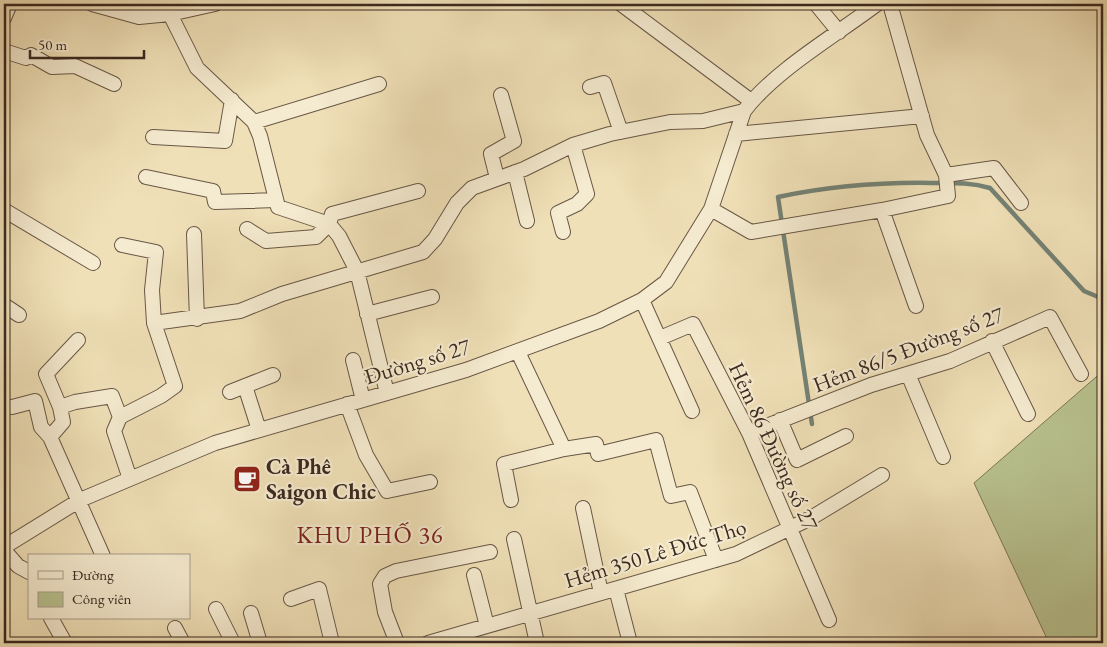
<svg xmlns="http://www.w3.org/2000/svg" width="1107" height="647" font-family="'EB Garamond',serif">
  <rect width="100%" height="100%" fill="#f0e0b7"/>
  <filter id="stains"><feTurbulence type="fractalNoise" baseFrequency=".004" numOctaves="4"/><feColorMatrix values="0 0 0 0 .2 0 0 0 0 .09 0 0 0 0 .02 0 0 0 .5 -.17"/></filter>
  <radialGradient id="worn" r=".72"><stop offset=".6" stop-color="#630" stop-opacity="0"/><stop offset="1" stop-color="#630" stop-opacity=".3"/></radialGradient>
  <!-- green -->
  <path fill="#b8c28f" stroke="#797658" d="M1103 371V643H1049L974 483Z"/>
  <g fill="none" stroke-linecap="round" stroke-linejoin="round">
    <!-- stream -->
    <path stroke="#748275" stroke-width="4.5" d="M812 424 778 197C831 186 878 182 932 183 952 183 970 182 990 188L1084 291 1103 299"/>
    <defs>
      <path id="minor" d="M92 4 139 17 170 14 215 4
        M621 4 751 101
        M816 4 839 32
        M890 4 927 135 946 175 994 168 1021 203
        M170 14 197 68 254 122 260 136 278 207 329 224 339 236 357 271 387 393
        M139 17 141 4
        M4 18 10 4
        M4 51 26 58 31 55 52 67 75 66 114 84
        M590 87 604 83 621 132
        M254 122 379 84
        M736 134 922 116
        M153 137 225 141 232 100
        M515 172 527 221
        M146 177 213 191 215 202 276 200
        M497 178 491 154 514 141 501 95
        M711 209 751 232 882 210 948 196 946 175
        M4 210 93 263
        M882 210 916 306
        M247 229 266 241 316 237 329 224 332 214 418 191
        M563 232 558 213 577 204 587 194 573 145
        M194 234 197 319
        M642 300 692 411
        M4 305 19 315
        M367 314 432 297
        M154 323 240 311 282 294 423 252 435 239 457 203 472 188 524 169 573 145 610 134 670 122 703 121 744 111
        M660 338 693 324 749 433 829 620
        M78 340 46 374 60 407 75 402 112 396 120 417 114 431 130 479
        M992 341 1028 414
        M518 352 564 449 596 444 598 454 656 440 671 496 690 492 716 560
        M353 360 363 400
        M908 374 943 457
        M245 386 259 430
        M230 392 273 375
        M347 404 366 455 387 491 430 482
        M12 407 35 401 41 427 50 437 103 556
        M120 417 161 396 175 386 154 323 152 290 156 252 122 245
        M780 420 797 460 846 436
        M749 433 871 385 950 361 1050 317 1081 374
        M50 437 63 422 60 407
        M511 500 504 464 564 449
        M583 508 601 593
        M514 539 537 643
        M4 547 80 500 215 443 466 370 599 321 642 300 666 282 711 209 744 111C774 71 836 35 877 4
        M4 550 18 566 29 572
        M474 575 487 626
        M616 589 630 643
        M291 599 319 589 332 643
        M216 609 233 643
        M251 613 260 643
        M51 618 65 643
        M175 628 183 643
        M397 643 385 612 380 584 385 576 396 571 490 552
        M428 643 736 554 811 518 882 475"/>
    </defs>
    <!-- minor casing -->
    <use href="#minor" stroke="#685746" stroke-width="16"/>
    <!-- minor -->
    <use href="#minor" stroke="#f5ebd0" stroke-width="14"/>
  </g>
  <!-- icons -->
  <defs>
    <symbol id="cafe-square" viewBox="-11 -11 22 22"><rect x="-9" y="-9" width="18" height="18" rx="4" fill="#8f2418" stroke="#f5ebd0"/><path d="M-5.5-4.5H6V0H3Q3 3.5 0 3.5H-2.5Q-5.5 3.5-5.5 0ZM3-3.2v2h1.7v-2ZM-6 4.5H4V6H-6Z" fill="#fff"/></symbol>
  </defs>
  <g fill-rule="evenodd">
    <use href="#cafe-square" x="231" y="463" width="32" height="32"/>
  </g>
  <g text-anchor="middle" stroke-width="4.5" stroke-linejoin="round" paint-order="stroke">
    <!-- street labels -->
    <g font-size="22" fill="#3a2920" stroke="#f5ebd0">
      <text transform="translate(908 349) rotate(-21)" y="8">Hẻm 86/5 Đường số 27</text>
      <text transform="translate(417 361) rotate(-17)" y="8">Đường số 27</text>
      <text transform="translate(774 446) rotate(65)" y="8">Hẻm 86 Đường số 27</text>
      <text transform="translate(655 553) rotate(-17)" y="8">Hẻm 350 Lê Đức Thọ</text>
    </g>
    <!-- poi labels -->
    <g font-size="22" font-weight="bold" fill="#3a2920" stroke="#f5ebd0" text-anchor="start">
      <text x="266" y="474">Cà Phê<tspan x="266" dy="25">Saigon Chic</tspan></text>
    </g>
    <!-- neighbourhood labels -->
    <g font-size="24" letter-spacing="1" fill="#7a1f14" stroke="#f5ebd0">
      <text x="370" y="543">KHU PHỐ 36</text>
    </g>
  </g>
  <!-- margin -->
  <rect width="1107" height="647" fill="none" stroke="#f0e0b7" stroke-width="20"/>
  <rect x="5" y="5" width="1097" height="637" fill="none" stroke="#3a2920" stroke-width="2.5"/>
  <rect x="10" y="10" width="1087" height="627" fill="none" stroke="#3a2920"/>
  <!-- legend -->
  <rect x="28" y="554" width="162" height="65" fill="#f5ebd0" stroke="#aa9d8a"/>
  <rect x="38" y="571" width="25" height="8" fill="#f5ebd0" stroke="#aa9d8a"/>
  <text x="72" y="580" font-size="15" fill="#3a2920">Đường</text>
  <rect x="38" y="592" width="25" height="15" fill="#b8c28f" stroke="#aa9d8a"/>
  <text x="72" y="604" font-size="15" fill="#3a2920">Công viên</text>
  <!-- scale -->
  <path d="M30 50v8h114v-8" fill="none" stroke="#3a2920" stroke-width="2.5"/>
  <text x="38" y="50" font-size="15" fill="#3a2920" stroke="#f5ebd0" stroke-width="4" paint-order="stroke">50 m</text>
  <rect width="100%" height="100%" filter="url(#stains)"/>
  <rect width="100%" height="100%" fill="url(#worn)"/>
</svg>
